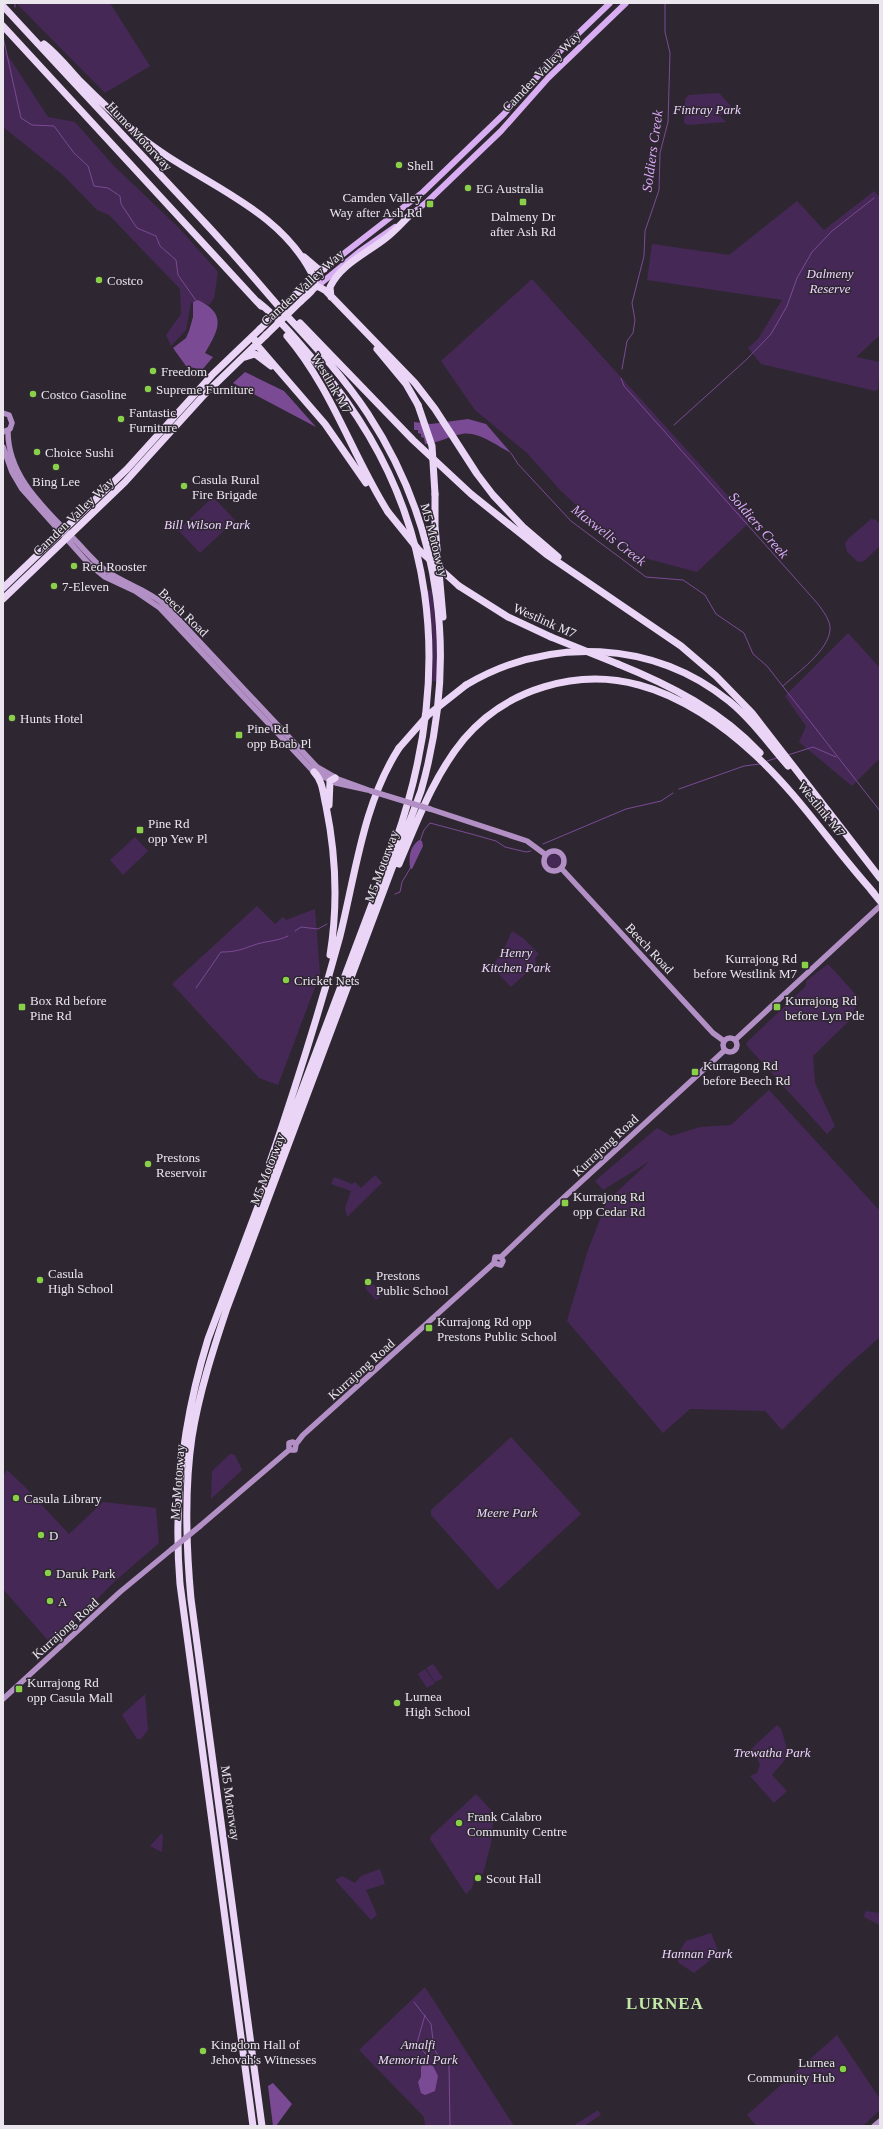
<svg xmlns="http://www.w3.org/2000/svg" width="883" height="2129" font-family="'Times New Roman',serif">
  <rect width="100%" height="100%" fill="#2e2732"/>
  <!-- green -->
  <path fill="#462857" d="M16 3H110L150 66 105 93Z
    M3 48 48 117 75 122 113 165 180 229 218 272 214 298 209 305 198 300 191 303 186 330 171 346 166 335 181 314 180 289 109 215 97 210 63 175 3 127Z
    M719 93 731 106 720 116 726 122 687 125 684 122 685 99 689 95Z
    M874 191 880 197V335L856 357 880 362 878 389 875 391 761 364 748 348 758 339 782 300 647 280 652 244 729 255 797 201 824 230Z
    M532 279 751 521 697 572 637 556 604 531 559 489 527 453 475 410 441 361Z
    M213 497 235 520 200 553 178 530Z
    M871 519 876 520 880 524V546L864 561 858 562 847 552 845 543 848 539Z
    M432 590 437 640V681H432V630L427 591Z
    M848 633 880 668V758L852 786 799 742 806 726 785 696Z
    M135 837 148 851 123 875 110 860Z
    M547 861a7 7 0 1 1 14 0a7 7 0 1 1-14 0Z
    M257 906 275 924 283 917 286 920 315 909 320 974 278 1085 259 1078 172 984Z
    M512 931 523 938 539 954 535 958 536 964 511 987 493 968V965L505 947Z
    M828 964 859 998 851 1019 813 1056 815 1083 835 1126 827 1134 748 1047 746 1043 806 986V981Z
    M769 1090 880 1211V1337L847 1366 782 1430 765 1411 690 1409 663 1433 567 1321 587 1253 607 1201 650 1161 603 1190 595 1181 657 1128 671 1136 700 1127 731 1125Z
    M375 1175 382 1183 347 1217 345 1208 351 1191 331 1184 334 1177 352 1184 355 1182 361 1188Z
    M371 1282 383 1295 376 1300 365 1288Z
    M511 1437 581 1514 498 1590 431 1515V1510Z
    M230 1454 235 1455 242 1470 211 1499 212 1471Z
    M7 1470 26 1488 69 1534 103 1502 156 1508 159 1543 114 1582 52 1645 3 1589V1477Z
    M433 1664 443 1678 435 1682 426 1668Z
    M425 1669 435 1683 427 1688 418 1674Z
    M145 1694 148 1730 141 1739H137L122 1715Z
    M777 1725 781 1729 789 1755 772 1775 787 1791 774 1803 750 1776 757 1773 760 1765 758 1759 749 1751Z
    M476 1794 494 1813 491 1843 483 1874 476 1872 472 1888 466 1894 430 1839 431 1836Z
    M161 1834 163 1835 162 1852 150 1846Z
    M380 1869 385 1884 366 1890 377 1915 371 1920 335 1880 342 1876 355 1883 361 1876Z
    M865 1911 880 1913V1925L864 1917Z
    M711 1933 719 1953 694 1973 679 1963 676 1957 686 1941Z
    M425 1987 514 2126H425L424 2117 359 2050Z
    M837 2035 880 2099V2110L863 2126H757L747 2115Z
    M598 2110 601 2115 584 2126H573Z"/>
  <!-- water -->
  <path fill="#7a4a94" d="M198 300C228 314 218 331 205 353L213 357 202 370 186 366 173 348 186 338 189 331 193 317V302Z
    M245 372 284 391 316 427 233 383Z
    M468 419 486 424 511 453C497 446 478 431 462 434 449 436 439 443 425 444L424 438 421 437V434L418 433V430H414V422L431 424Z
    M419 840 422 841 423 846 412 869 410 868C409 857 409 848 419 840Z
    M424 2063 433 2066 438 2076 435 2091 425 2095 421 2093 418 2082 421 2077V2067Z
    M273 2083 292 2104 276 2126H273L268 2086Z"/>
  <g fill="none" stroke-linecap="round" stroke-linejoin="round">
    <!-- stream -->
    <path stroke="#7a4a94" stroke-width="1" d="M15 7V3
      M3 37 21 118 32 125 54 126 74 153 88 166 94 186 108 188 120 196 121 204 137 228 156 236 160 246 176 260 178 275 197 302
      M622 369 627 341 633 333 635 320 632 303 644 256 645 231 659 190 660 153 668 122 670 53 665 32V3
      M621 378 624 386 818 604C823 611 831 621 830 630 828 651 798 672 783 686
      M674 425 746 360 771 334 787 306 797 278 812 252 832 231 874 198
      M511 453 518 464 571 521 646 577 683 580 705 595 716 614 744 633 753 654 767 666 880 811
      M788 755 813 747 836 757
      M767 761 777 758
      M679 789 744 766 760 764
      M420 841 424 830 430 823 475 835 496 841 505 847 526 852 531 851
      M543 844 626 809 661 801 673 793
      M395 894 400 892 402 882 411 867
      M295 931 301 927 318 929 327 924
      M196 988 221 952C238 952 242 949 257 944 268 941 278 941 288 936
      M414 2002 431 2024 434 2048 437 2054 449 2065 450 2126
      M425 2015 417 2043 428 2057 429 2063"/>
    <!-- secondary -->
    <path stroke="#b290c5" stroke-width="5.5" d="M3 413 9 415 12 423 10 429 3 432
      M8 430C7 476 45 509 74 539 84 549 93 561 105 570 124 584 145 588 165 605L317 767 338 779 371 791
      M3 447 12 472 22 489 89 564 105 577 135 591 160 608 314 772 336 783 368 790
      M430 809 527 841 546 855
      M544 861a10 10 0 1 1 20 0a10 10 0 1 1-20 0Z
      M561 868 713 1033 724 1041
      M723 1045a7 7 0 1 1 14 0a7 7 0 1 1-14 0Z
      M735 1040 880 906
      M501 1257 548 1212 725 1050
      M494 1263 501 1265 503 1261 501 1257
      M494 1263 495 1257H501
      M296 1444 303 1435 494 1263
      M289 1450V1443L293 1442 296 1444
      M289 1450H295L296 1444
      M200 1526 289 1450
      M3 1699 120 1592 172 1549
      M874 2126 880 2121"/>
    <!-- primary -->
    <path stroke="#d8adf1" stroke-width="6" d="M404 220 428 201 501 131 548 78 626 3
      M303 288 324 269 423 192 504 114 561 50 610 3
      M314 289 359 252 395 227"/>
    <!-- highway -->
    <path stroke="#ead5f6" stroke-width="7" d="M3 6C70 79 138 151 206 224 234 254 260 285 287 316 316 347 345 379 368 414 443 529 458 661 421 791L227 1308C213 1350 199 1393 192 1437 184 1491 186 1545 191 1599L262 2126
      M3 26 261 306
      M44 44C57 54 68 68 80 81 98 99 117 117 137 134 195 183 281 205 315 280 316 290 307 295 301 301
      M304 257 318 269H324
      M295 295C305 286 314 282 326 291L415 383 435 409 477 474 493 495 523 527 558 557
      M331 297 330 287C341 264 367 253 386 238 394 232 401 224 408 217
      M300 323 413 440 471 494 546 554 681 646 716 676 752 713 880 878
      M287 336C332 389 352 455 388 512
      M255 340 256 344 325 424 366 483
      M377 349 406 384 418 405
      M242 358 255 354 271 366
      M435 494V526L443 617
      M459 586 508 617 551 637
      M3 588 127 469 213 374 260 329
      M3 599 125 482 204 395 266 335
      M618 664C670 685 721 711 760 753
      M466 685C549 636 653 640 729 701 752 720 769 744 788 766
      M314 772C323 781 323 794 326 806 336 855 338 906 330 955
      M329 805 330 781 335 778
      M399 864C417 822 434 775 464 739 506 689 577 668 639 685 681 696 723 725 754 754 799 795 833 848 874 893
      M871 890 880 901
      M269 1165C295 1089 319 1013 340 936 356 872 363 804 399 748
      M253 2126 180 1584C173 1500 183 1420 208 1339L395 843C455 672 439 507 319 366 300 344 281 320 258 302"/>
    <!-- secondary-bridge -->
    <path stroke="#b290c5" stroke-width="5.5" d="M371 791 430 809
      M172 1549 200 1526"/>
    <!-- highway-bridge -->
    <path stroke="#ead5f6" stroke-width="7" d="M260 329 295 295
      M266 335 301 301
      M418 405 432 446 435 494
      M388 512 418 549 459 586
      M551 637 618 664
      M399 748 428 715 466 685"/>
  </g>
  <!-- markers -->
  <g fill="#89cf48" stroke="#2e2732" stroke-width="1.5">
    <circle cx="399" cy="165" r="4"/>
    <circle cx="468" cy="188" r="4"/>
    <rect x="519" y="198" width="8" height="8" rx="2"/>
    <rect x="426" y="200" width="8" height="8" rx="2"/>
    <circle cx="99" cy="280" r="4"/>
    <circle cx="153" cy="371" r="4"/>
    <circle cx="148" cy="389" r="4"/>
    <circle cx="33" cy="394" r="4"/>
    <circle cx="121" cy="419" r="4"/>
    <circle cx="37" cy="452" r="4"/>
    <circle cx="56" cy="467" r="4"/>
    <circle cx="184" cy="486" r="4"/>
    <circle cx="74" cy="566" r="4"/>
    <circle cx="54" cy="586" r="4"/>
    <circle cx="12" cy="718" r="4"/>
    <rect x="235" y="731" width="8" height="8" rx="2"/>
    <rect x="136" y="826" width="8" height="8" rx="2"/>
    <rect x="801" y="961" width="8" height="8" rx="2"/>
    <circle cx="286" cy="980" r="4"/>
    <rect x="18" y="1003" width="8" height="8" rx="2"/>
    <rect x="773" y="1003" width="8" height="8" rx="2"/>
    <rect x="691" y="1068" width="8" height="8" rx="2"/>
    <circle cx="148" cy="1164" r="4"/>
    <rect x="561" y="1199" width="8" height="8" rx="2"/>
    <circle cx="40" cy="1280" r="4"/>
    <circle cx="368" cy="1282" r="4"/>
    <rect x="425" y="1324" width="8" height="8" rx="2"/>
    <circle cx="16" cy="1498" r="4"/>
    <circle cx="41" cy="1535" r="4"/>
    <circle cx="48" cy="1573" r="4"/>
    <circle cx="50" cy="1601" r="4"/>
    <rect x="15" y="1685" width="8" height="8" rx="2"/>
    <circle cx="397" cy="1703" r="4"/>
    <circle cx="459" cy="1823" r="4"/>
    <circle cx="478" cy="1878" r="4"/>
    <circle cx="203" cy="2051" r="4"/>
    <circle cx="843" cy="2069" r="4"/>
  </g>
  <g text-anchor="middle" stroke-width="3" stroke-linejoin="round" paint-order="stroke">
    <!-- street labels -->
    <g font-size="13" fill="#ebe6ee" stroke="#2e2732">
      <text transform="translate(541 71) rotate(-46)" y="5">Camden Valley Way</text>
      <text transform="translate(140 136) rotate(47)" y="5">Hume Motorway</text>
      <text transform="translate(302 287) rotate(-42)" y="5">Camden Valley Way</text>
      <text transform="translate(332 383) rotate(60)" y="5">Westlink M7</text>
      <text transform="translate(73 516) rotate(-44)" y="5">Camden Valley Way</text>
      <text transform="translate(435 540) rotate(75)" y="5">M5 Motorway</text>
      <text transform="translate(184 612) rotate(44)" y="5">Beech Road</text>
      <text transform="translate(545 620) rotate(24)" y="5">Westlink M7</text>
      <text transform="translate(822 809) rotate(51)" y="5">Westlink M7</text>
      <text transform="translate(381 866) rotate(-70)" y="5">M5 Motorway</text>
      <text transform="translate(650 948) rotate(47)" y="5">Beech Road</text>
      <text transform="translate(605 1145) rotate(-43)" y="5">Kurrajong Road</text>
      <text transform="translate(267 1169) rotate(-69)" y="5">M5 Motorway</text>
      <text transform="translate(361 1369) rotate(-42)" y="5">Kurrajong Road</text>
      <text transform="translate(177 1482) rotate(-86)" y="5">M5 Motorway</text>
      <text transform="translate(65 1628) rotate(-42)" y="5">Kurrajong Road</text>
      <text transform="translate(231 1803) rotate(82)" y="5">M5 Motorway</text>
    </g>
    <!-- park labels -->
    <g font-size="13" font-style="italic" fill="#edd4fd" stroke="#2e2732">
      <text x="707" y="114">Fintray Park</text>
      <text x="830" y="278">Dalmeny<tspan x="830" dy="15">Reserve</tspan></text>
      <text x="207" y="529">Bill Wilson Park</text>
      <text x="516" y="957">Henry<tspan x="516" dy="15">Kitchen Park</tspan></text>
      <text x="507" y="1517">Meere Park</text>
      <text x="772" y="1757">Trewatha Park</text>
      <text x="697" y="1958">Hannan Park</text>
      <text x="418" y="2049">Amalfi<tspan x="418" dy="15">Memorial Park</tspan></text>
    </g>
    <!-- poi labels -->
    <g font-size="13" fill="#ebe6ee" stroke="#2e2732" text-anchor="start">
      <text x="407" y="170">Shell</text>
      <text x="476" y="193">EG Australia</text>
      <text x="422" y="202" text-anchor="end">Camden Valley<tspan x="422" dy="15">Way after Ash Rd</tspan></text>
      <text x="523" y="221" text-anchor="middle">Dalmeny Dr<tspan x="523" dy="15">after Ash Rd</tspan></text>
      <text x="107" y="285">Costco</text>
      <text x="161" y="376">Freedom</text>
      <text x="156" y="394">Supreme Furniture</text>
      <text x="41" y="399">Costco Gasoline</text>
      <text x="129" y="417">Fantastic<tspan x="129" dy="15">Furniture</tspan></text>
      <text x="45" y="457">Choice Sushi</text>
      <text x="192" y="484">Casula Rural<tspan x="192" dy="15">Fire Brigade</tspan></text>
      <text x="56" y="486" text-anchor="middle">Bing Lee</text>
      <text x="82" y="571">Red Rooster</text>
      <text x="62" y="591">7-Eleven</text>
      <text x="20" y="723">Hunts Hotel</text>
      <text x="247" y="733">Pine Rd<tspan x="247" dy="15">opp Boab Pl</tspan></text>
      <text x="148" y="828">Pine Rd<tspan x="148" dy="15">opp Yew Pl</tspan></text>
      <text x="797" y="963" text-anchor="end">Kurrajong Rd<tspan x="797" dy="15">before Westlink M7</tspan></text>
      <text x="294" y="985">Cricket Nets</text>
      <text x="30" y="1005">Box Rd before<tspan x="30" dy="15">Pine Rd</tspan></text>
      <text x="785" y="1005">Kurrajong Rd<tspan x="785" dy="15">before Lyn Pde</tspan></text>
      <text x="703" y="1070">Kurragong Rd<tspan x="703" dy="15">before Beech Rd</tspan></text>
      <text x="156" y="1162">Prestons<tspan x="156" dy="15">Reservoir</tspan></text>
      <text x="573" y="1201">Kurrajong Rd<tspan x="573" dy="15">opp Cedar Rd</tspan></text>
      <text x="48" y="1278">Casula<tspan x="48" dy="15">High School</tspan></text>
      <text x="376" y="1280">Prestons<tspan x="376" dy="15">Public School</tspan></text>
      <text x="437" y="1326">Kurrajong Rd opp<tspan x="437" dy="15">Prestons Public School</tspan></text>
      <text x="24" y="1503">Casula Library</text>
      <text x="49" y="1540">D</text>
      <text x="56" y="1578">Daruk Park</text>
      <text x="58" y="1606">A</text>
      <text x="27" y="1687">Kurrajong Rd<tspan x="27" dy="15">opp Casula Mall</tspan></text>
      <text x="405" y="1701">Lurnea<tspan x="405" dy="15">High School</tspan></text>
      <text x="467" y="1821">Frank Calabro<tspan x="467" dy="15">Community Centre</tspan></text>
      <text x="486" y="1883">Scout Hall</text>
      <text x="211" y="2049">Kingdom Hall of<tspan x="211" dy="15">Jehovah's Witnesses</tspan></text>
      <text x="835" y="2067" text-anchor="end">Lurnea<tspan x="835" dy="15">Community Hub</tspan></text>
    </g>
    <!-- water labels -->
    <g font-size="14" font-style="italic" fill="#deabfb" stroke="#2e2732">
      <text transform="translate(652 151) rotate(-82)" y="5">Soldiers Creek</text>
      <text transform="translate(759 525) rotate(49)" y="5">Soldiers Creek</text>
      <text transform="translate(609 535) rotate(38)" y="5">Maxwells Creek</text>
    </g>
    <!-- district labels -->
    <g font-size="17" font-weight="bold" letter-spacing="1" fill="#c2e9a5" stroke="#2e2732">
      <text x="665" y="2009">LURNEA</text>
    </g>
  </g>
  <!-- border -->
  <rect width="883" height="2129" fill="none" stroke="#ebe6ee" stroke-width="8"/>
</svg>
